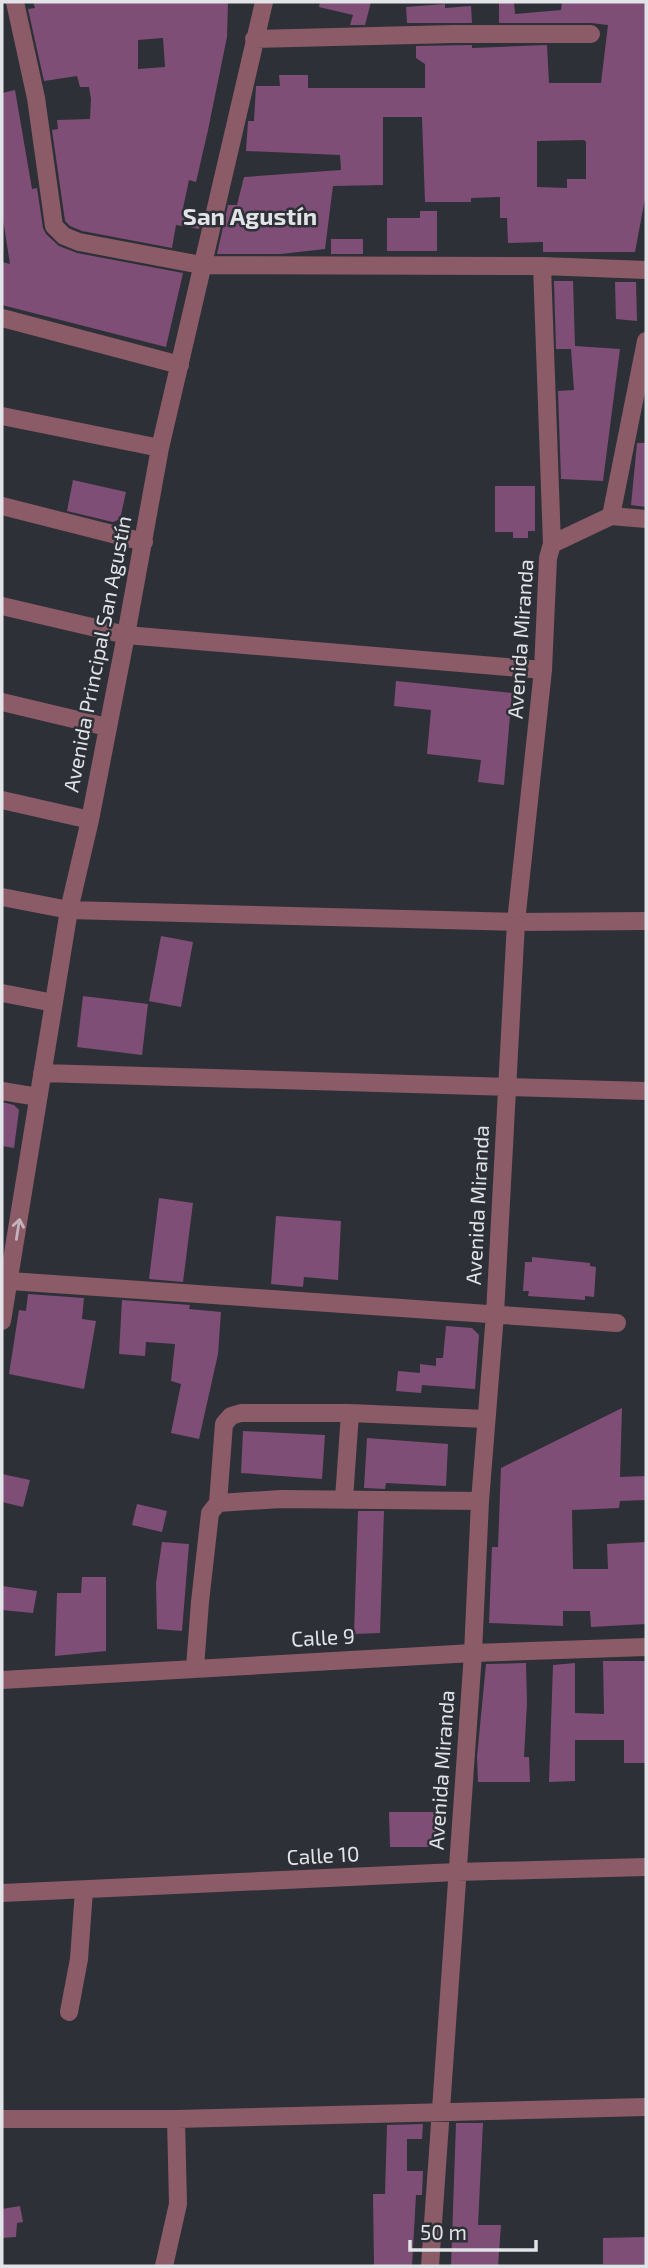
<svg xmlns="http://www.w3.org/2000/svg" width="648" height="2268" font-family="'Exo 2',sans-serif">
  <rect width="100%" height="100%" fill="#2d3037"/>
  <!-- building -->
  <path fill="#7f4e76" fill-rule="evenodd" d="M33 2H228L227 37 208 130 196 182 189 180 182 213 202 217 199 229 176 225 172 248 82 231 70 226 65 221 52 130 58 129 57 120 90 119 91 99 89 87H80L77 76 44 81 28 9 35 8ZM163 38 165 67 138 69V40Z
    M320 2H371L365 25H350L353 15 319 7Z
    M499 2H514L515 14 561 10 562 2H646V193L635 252H543V242L508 243 507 218H500V197L471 198V202H425L422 117H383V185L333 186 325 249 281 254H217L228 205H237L244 177 341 170 340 155 246 151 248 121H254L256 86H280L279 75H308V88H425V64L416 58V46L472 45V48L547 45 549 83H601L608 25 591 23H499ZM584 140 586 142V179H567V188L537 187V141Z
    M445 4V8L471 6 472 23H407L406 7Z
    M15 90 32 189 37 188 43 228 46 234 59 246 77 253 183 273 166 347 2 305V262L10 264 2 213V93Z
    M420 211H437V251H387V218H420Z
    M331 239H363V254H331Z
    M554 281H573L575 346 620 349 603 481 561 479 558 391 574 390 571 349H556Z
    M615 282H636L637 321 616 319Z
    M637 443H646V507L631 505Z
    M73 480 126 492 120 519 113 522 67 511Z
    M495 486H535V531H528V538H513V532H495Z
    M396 681 512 693 504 785 478 782 481 760 427 754 431 710 394 706Z
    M161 936 193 942 181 1007 149 1001Z
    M83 996 148 1004 142 1055 77 1047Z
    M2 1102 14 1105 19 1110 14 1148 2 1146Z
    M159 1198 193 1203 183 1282 149 1279Z
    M276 1216 341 1221 338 1280 304 1277 303 1287 271 1284Z
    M532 1257 590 1263V1266L596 1267 594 1297 585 1296V1300L528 1296 529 1291H523L525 1262H532Z
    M28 1294 84 1298 82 1319 96 1321 84 1389 9 1374 19 1310 26 1311Z
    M122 1300 190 1305 189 1309 221 1312 218 1354 199 1439 171 1433 181 1384 171 1381 175 1344 146 1342 145 1356 119 1354Z
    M446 1326 472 1328 479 1335 475 1389 422 1385 421 1393 396 1391 398 1371 420 1373V1364L436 1366V1358H443Z
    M622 1408 620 1477 646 1476V1500L620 1501 619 1508 572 1510 573 1569H608L607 1544 646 1542V1624L591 1627 590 1611H563V1626L489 1623 492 1547H498L501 1468Z
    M243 1431 325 1435 322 1479 241 1473Z
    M367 1438 448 1444 446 1486 386 1483 385 1489 364 1488Z
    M2 1474 30 1480 23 1507 2 1502Z
    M137 1504 167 1511 162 1532 132 1525Z
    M358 1511H384L380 1633 354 1634Z
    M162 1542 189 1544 182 1631 157 1629 156 1583Z
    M82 1577H106V1651L55 1656 57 1593H81Z
    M2 1586 37 1591 33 1613 2 1610Z
    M603 1661H646V1763H624V1740H575V1781L549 1782 553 1665 575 1663V1713L604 1714Z
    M526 1663 527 1703 524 1757H529L530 1782H478L477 1757 486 1664Z
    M389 1812H436V1847H390Z
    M456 2123H483L478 2225H501L498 2266H451Z
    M423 2124 422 2139H407V2171H423L422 2195H416L412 2266H374L373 2194H385L387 2125Z
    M20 2206 23 2222 17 2223 16 2237 2 2238V2209Z
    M646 2237V2264H603V2238Z"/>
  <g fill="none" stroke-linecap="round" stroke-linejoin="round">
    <!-- minor -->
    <path stroke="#8b5b68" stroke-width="18" d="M15 2 36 98 54 226 64 236 79 242 201 265 542 266 646 270
      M254 39 454 34H591
      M542 266 552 544
      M2 318 180 365
      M2 416 160 448
      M2 506 144 542
      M611 516 646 519
      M2 606 126 635 543 670
      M2 702 107 727
      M2 800 90 820
      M2 897 69 910 516 922 646 921
      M2 993 54 1003
      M42 1073 646 1091
      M2 1091 38 1097
      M10 1281 617 1323
      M2 1321 69 910 90 820 126 635 160 448 264 2
      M344 1499 350 1413
      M218 1503 224 1424 231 1416 241 1413H350L486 1419
      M195 1667 200 1602 210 1513 218 1503 281 1499 480 1501
      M2 1680 473 1653 646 1647
      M2 1893 457 1872 646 1867
      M69 2012 79 1959 84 1890
      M2 2119H176L646 2107
      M164 2266 178 2204 176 2119
      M430 2266 473 1653 480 1501 495 1314 516 922 543 670 548 558 552 544 611 516 646 341"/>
  </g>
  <!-- one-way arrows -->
  <defs><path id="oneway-shaft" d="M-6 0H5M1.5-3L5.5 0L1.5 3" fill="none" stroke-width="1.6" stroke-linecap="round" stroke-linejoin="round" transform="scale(1.75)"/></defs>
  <use stroke="#c3b3bb" href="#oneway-shaft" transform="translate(18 1229) rotate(-81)"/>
  <g text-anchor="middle" stroke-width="5" stroke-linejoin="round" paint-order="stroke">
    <!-- street labels -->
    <g font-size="21" fill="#e1e3e7" stroke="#2d3037">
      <text transform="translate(521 639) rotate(-86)" y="7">Avenida Miranda</text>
      <text transform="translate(98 654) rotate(-79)" y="7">Avenida Principal San Agustín</text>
      <text transform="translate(478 1205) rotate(-87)" y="7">Avenida Miranda</text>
      <text transform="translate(323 1638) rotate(-3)" y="7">Calle 9</text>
      <text transform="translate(442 1770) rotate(-86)" y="7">Avenida Miranda</text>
      <text transform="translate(323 1856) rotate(-3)" y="7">Calle 10</text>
    </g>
    <!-- quarter labels -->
    <g font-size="24" font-weight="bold" fill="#e1e3e7" stroke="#2d3037">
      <text x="250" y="225">San Agustín</text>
    </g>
  </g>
  <!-- border -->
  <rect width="648" height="2268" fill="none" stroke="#e1e3e7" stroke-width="7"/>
  <!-- scale -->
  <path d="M410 2240v10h126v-10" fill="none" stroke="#e1e3e7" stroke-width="3.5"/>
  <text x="420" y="2240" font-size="21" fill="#e1e3e7" stroke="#2d3037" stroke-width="5" paint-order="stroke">50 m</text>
</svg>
